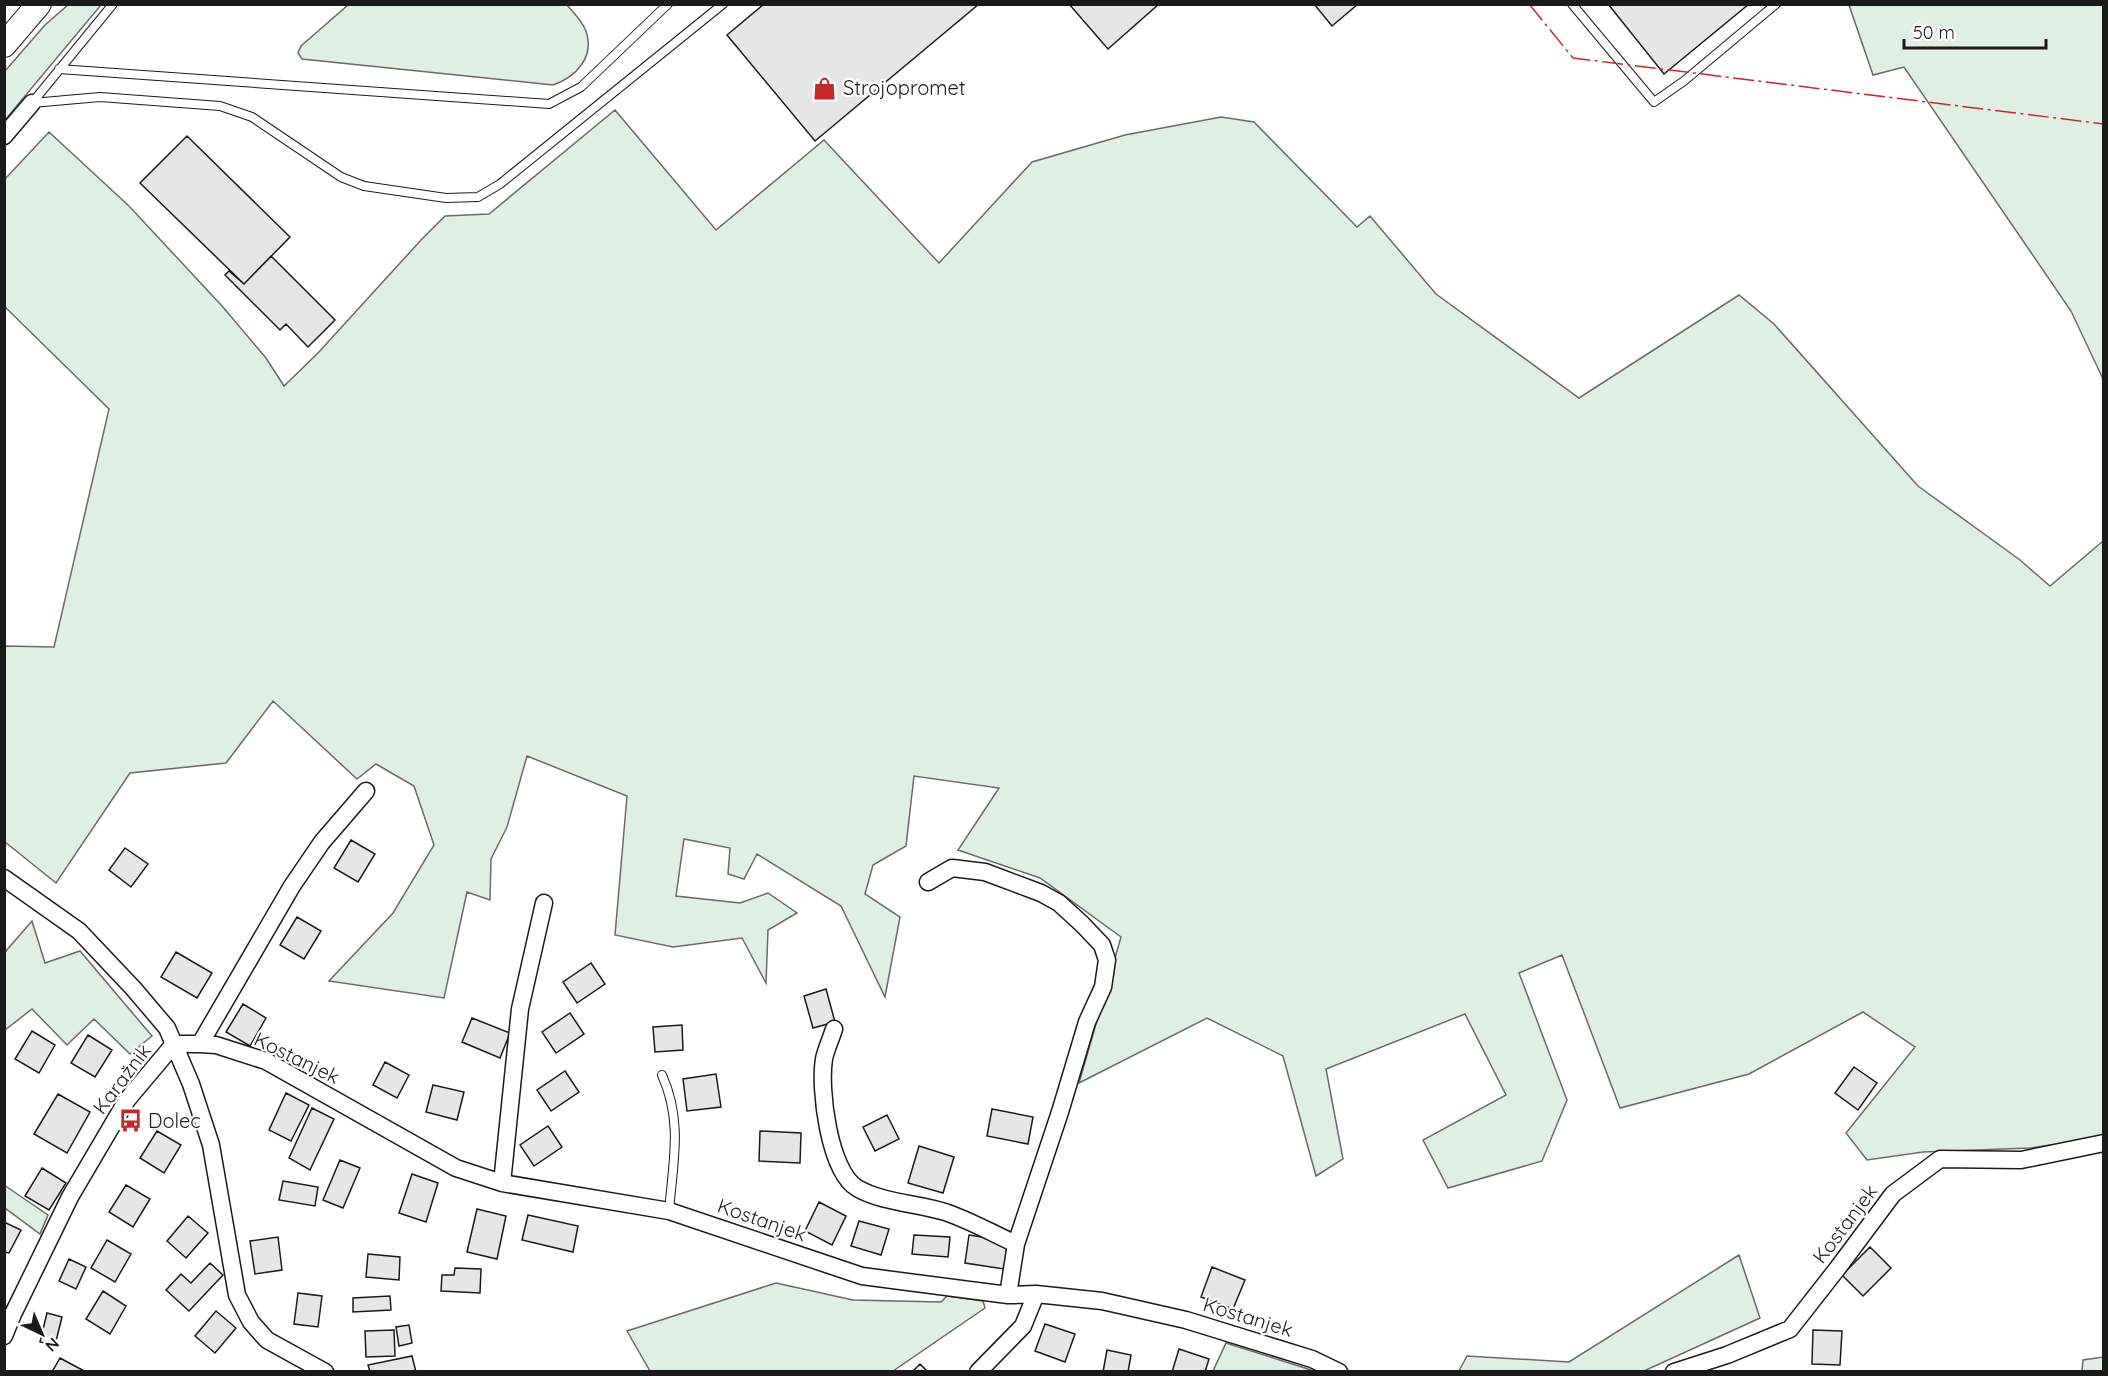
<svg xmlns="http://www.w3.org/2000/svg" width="2108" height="1376" font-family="Quicksand,sans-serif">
  <rect width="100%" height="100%" fill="#fff"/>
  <!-- green -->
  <path fill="#e0efe3" stroke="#6a6a6a" stroke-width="1.5" d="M69 4 101 5 5 120V71L45 25Z
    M348 5H567C574 13 582 21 586 31 595 57 576 77 553 85L302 59 298 53 301 46Z
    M1849 5H2103V379L2071 311 1904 67 1873 75Z
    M615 110 716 230 824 140 939 263 1032 162 1125 135 1221 117 1254 122 1357 227 1370 216 1436 294 1579 398 1739 295 1774 324 1918 486 2020 560 2050 586 2103 541V1137L2030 1148 1923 1152 1867 1160 1846 1133 1915 1047 1863 1012 1749 1074 1620 1108 1562 955 1519 973 1567 1100 1542 1161 1448 1188 1423 1140 1506 1095 1465 1014 1326 1069 1343 1159 1316 1176 1283 1056 1207 1018 1079 1083 1121 937 1040 878 958 850 999 788 914 776 906 846 873 865 865 894 900 917 885 997 841 906 757 854 744 879 728 874 730 848 684 839 676 896 740 903 768 893 797 913 768 930 766 983 742 938 673 947 615 935 627 796 527 756 507 827 491 859 490 900 467 892 444 998 329 981 393 913 434 845 414 786 376 764 357 779 273 701 226 763 130 773 56 883 5 842V646L54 647 109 409 5 307 4 180 49 132 129 206 222 306 266 358 284 386 318 353 421 240 445 216 489 214Z
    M32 921 45 963 80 951 152 1036 130 1054 94 1019 67 1045 32 1009 5 1030V952Z
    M4 1185 48 1215 40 1234 5 1208Z
    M1739 1255 1760 1318 1644 1371H1459L1467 1356 1569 1362Z
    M776 1283 853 1300 941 1302 947 1296 983 1301 985 1308 893 1371H650L627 1331Z
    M1226 1343 1305 1368 1313 1371H1213Z
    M2103 1357V1371H2082L2083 1360Z"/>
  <!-- building -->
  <path fill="#e6e6e6" stroke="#1a1a1a" stroke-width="1.5" d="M764 4H979L815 141 727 35Z
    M1069 4H1159L1108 49Z
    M1314 4H1358L1332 26Z
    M1608 4H1749L1664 74Z
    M187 136 290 237 244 284 140 183Z
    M271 256 335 320 308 347 286 324 280 330 225 275 229 271 244 284Z
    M351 840 375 854 358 882 334 868Z
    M125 848 148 864 131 887 109 870Z
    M297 917 321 931 304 959 280 945Z
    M176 952 212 973 197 998 161 977Z
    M591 963 605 984 577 1003 563 982Z
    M826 989 835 1022 813 1028 804 996Z
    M243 1004 266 1018 250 1046 226 1032Z
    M570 1013 584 1034 556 1053 542 1032Z
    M472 1018 510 1033 500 1058 462 1042Z
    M682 1025 683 1050 655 1052 653 1027Z
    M32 1031 55 1045 39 1073 15 1059Z
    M88 1035 112 1050 95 1077 71 1063Z
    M385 1062 409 1075 397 1098 373 1085Z
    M1854 1067 1877 1083 1858 1110 1835 1093Z
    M565 1071 579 1092 551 1111 537 1090Z
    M716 1074 721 1107 687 1111 683 1079Z
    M433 1085 464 1092 457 1120 426 1112Z
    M286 1093 309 1105 291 1141 269 1130Z
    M58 1094 90 1112 67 1153 34 1134Z
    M312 1108 334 1119 310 1170 289 1158Z
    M992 1109 1033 1117 1028 1144 987 1136Z
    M887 1115 899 1139 875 1151 863 1127Z
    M548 1126 562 1147 534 1166 520 1145Z
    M157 1131 181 1145 164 1173 140 1158Z
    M760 1131 801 1133 800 1163 759 1161Z
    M919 1146 954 1157 943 1193 908 1183Z
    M340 1160 360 1168 343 1208 323 1200Z
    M42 1168 66 1183 49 1210 25 1196Z
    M412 1174 438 1183 426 1222 399 1213Z
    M283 1181 318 1187 315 1206 279 1200Z
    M126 1185 150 1199 133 1227 109 1212Z
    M819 1202 846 1216 832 1245 805 1231Z
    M477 1209 506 1216 497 1259 467 1252Z
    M528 1215 578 1226 573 1252 522 1240Z
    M188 1216 208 1233 186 1258 167 1241Z
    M859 1221 889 1229 881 1255 851 1246Z
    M4 1222 21 1230 9 1253 4 1252Z
    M914 1235 950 1237 948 1257 912 1254Z
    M969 1235 1008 1241 1004 1269 965 1263Z
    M278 1237 282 1270 255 1274 250 1241Z
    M107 1240 131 1254 115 1282 91 1268Z
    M1870 1247 1891 1268 1863 1296 1842 1275Z
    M368 1254 400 1257 399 1280 366 1277Z
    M69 1259 86 1267 76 1289 59 1281Z
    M210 1263 223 1275 189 1311 166 1290 181 1274 191 1283Z
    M1212 1267 1245 1280 1233 1309 1201 1297Z
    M455 1268 481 1269 480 1293 441 1291 442 1275H454Z
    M103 1291 126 1306 110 1334 86 1319Z
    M298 1293 322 1296 318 1327 294 1324Z
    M390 1296 391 1310 353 1312V1298Z
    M216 1311 236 1328 215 1353 195 1336Z
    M47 1313 62 1317 55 1345 40 1342Z
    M1045 1324 1075 1334 1065 1362 1035 1351Z
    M409 1325 412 1343 399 1346 396 1327Z
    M394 1330 395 1356 366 1357 365 1331Z
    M1813 1330 1842 1331 1840 1365 1812 1364Z
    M1179 1349 1209 1359 1205 1372H1172Z
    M1107 1350 1131 1355 1128 1372H1103Z
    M412 1356 416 1372H370L368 1365Z
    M60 1358 86 1372H52Z
    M920 1364 928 1372H912Z"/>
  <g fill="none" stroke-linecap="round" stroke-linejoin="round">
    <defs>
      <path id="service" d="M1572 4 1654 102 1684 81 1776 4
        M59 69 549 104 581 87 668 4
        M32 103 100 97 220 106 252 117 341 177 364 186 446 198 478 197 500 184 723 4
        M32 103 113 4
        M662 1075C683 1122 673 1162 669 1211"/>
      <path id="minor" d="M4 136 32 103
        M4 878 79 931 133 988 167 1028 191 1084 211 1145 237 1295 251 1322 267 1340 325 1372
        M928 882 952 868 985 872 1041 893 1059 903 1082 924 1102 945 1107 960 1103 987 1087 1022 1060 1112 1016 1244 1008 1295
        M834 1029C831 1039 826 1049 824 1059 819 1089 829 1171 857 1188 883 1203 917 1203 945 1212 969 1220 992 1233 1016 1244
        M200 1044 216 1045 266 1061 456 1168 502 1183 669 1211 862 1276 1008 1295 1036 1294 1102 1301 1186 1320 1312 1359 1339 1372
        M502 1183 520 1009 544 903
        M4 1336 13 1314 70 1197 127 1100 174 1044H200L292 886 322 842 366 791
        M978 1372 1023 1326 1036 1294
        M1674 1372 1727 1355 1790 1329 1837 1269 1893 1194 1940 1159 2021 1160 2104 1143"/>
      <path id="secondary" d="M4 45 39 4"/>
    </defs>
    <!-- service casing -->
    <use href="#service" stroke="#1a1a1a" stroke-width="10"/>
    <!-- minor casing -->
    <use href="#minor" stroke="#1a1a1a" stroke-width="19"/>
    <!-- secondary casing -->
    <use href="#secondary" stroke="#1a1a1a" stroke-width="26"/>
    <!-- service -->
    <use href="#service" stroke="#fff" stroke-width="8"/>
    <!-- minor -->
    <use href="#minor" stroke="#fff" stroke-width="16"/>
    <!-- secondary -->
    <use href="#secondary" stroke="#fff" stroke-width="24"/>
    <!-- power -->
    <path stroke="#c62828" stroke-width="1.5" stroke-dasharray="21 4.5 3 4.5" stroke-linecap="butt" d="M1529 4 1573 58 2104 124"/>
  </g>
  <!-- icons -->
  <defs>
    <symbol id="shop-bare" viewBox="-9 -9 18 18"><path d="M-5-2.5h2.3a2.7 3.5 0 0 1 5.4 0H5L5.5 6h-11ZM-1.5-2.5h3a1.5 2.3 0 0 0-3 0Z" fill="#c62828" stroke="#fff" stroke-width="2.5" paint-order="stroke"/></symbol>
    <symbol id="bus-bare" viewBox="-9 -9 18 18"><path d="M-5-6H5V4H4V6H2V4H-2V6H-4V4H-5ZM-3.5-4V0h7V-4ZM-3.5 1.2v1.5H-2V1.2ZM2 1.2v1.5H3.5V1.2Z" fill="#c62828" stroke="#fff" stroke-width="2.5" paint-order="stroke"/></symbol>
  </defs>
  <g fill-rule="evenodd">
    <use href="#shop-bare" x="808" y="72" width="33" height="33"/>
    <use href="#bus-bare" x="114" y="1104" width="33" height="33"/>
  </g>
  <g text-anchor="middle" stroke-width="4.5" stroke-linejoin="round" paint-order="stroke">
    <!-- poi labels -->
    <g font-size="20" fill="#1a1a1a" stroke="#fff" text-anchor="start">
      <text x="843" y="95">Strojopromet</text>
      <text x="148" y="1128">Dolec</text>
    </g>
    <!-- street labels -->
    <g font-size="20" fill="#1a1a1a" stroke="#fff">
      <text transform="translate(297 1058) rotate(26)" y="7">Kostanjek</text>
      <text transform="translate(122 1079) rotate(-53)" y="7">Karažnik</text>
      <text transform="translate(762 1220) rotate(19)" y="7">Kostanjek</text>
      <text transform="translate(1845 1224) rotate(-53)" y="7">Kostanjek</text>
      <text transform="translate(1248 1317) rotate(17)" y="7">Kostanjek</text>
    </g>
  </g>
  <!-- border -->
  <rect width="2108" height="1376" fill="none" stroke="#1a1a1a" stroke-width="12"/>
  <!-- north arrow -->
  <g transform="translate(42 1334) rotate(136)" stroke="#ffffff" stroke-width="4.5" paint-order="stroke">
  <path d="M0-4.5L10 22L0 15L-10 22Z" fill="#1a1a1a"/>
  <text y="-9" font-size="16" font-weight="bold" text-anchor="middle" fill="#1a1a1a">N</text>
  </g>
  <!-- scale -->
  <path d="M1904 39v9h142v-9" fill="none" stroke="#1a1a1a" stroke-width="3"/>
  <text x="1913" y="39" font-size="18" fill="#1a1a1a" stroke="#ffffff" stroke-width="4.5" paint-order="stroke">50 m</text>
</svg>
